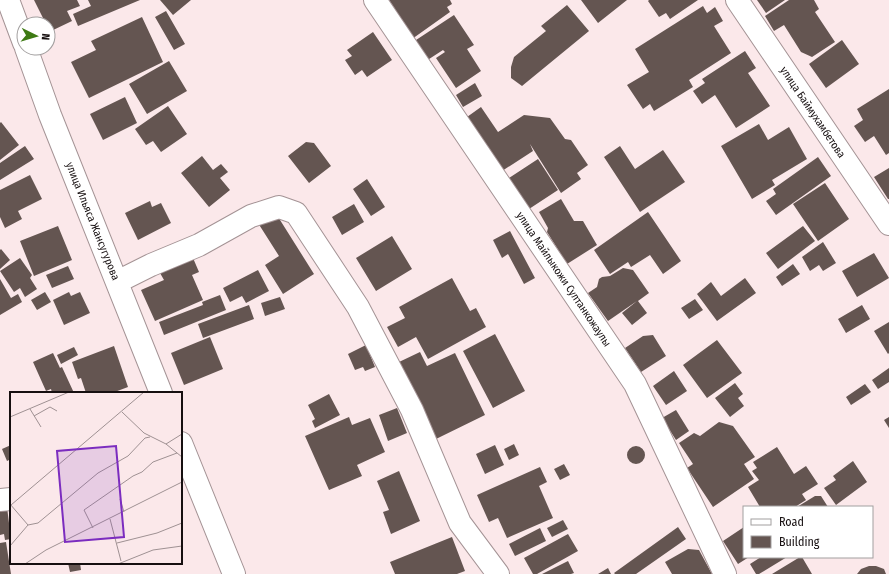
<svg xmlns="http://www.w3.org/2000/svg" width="889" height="574" font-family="'Fira Sans Condensed',sans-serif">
  <rect width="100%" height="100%" fill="#fbe8ea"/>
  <!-- building -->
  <path fill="#645551" d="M34 0H77L80 6 67 11 72 21 49 32 48 24H46Z
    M88 0H140L78 26 73 14 91 6Z
    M160 0H191L173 15Z
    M389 0H450L452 4 447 7 450 12 412 39 392 11 395 9Z
    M581 0H627L598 23Z
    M649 0H698L670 19 666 13 659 17 648 1Z
    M757 0H785L766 13Z
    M789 0H814L819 9 815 12 835 42 812 57 801 52 784 25 774 31 765 16Z
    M567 5 589 31 522 86 511 78V67L514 57 546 31 541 26Z
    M703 6 707 13 715 7 723 21 714 26 731 53 689 80 693 87 654 111 650 104 643 109 627 85 649 72 635 49Z
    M166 11 185 44 174 50 155 17Z
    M454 15 474 45 467 49 481 71 456 88 436 58 445 52 443 50 426 61 413 42Z
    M142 17 163 62 89 98 71 62 96 50 91 41Z
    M373 32 392 60 367 77 362 70 355 75 345 60 352 56 347 50Z
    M842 40 859 64 826 88 809 64Z
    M745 51 756 68 748 73 770 106 736 128 715 95 702 104 693 91 705 83 702 79Z
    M169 61 187 91 147 114 129 84Z
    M475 83 482 96 463 107 456 95Z
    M889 89V153L886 155 874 136 865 142 854 126 863 120 857 109Z
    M125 97 137 123 103 140 90 114Z
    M168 106 187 134 161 152 153 141 146 145 135 129Z
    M481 107 498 132 524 115 550 118 565 139 571 140 588 165 577 173 581 179 561 193 530 144 533 151 502 171 467 117Z
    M1 122 19 145 0 160V123Z
    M759 124 768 140 789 127 807 159 772 180 775 185 752 199 721 146Z
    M306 142 314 143 331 166 309 183 288 156Z
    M25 146 34 159 0 180V163Z
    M620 146 635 169 663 150 685 182 640 212 604 157Z
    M202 156 213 170 221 164 228 172 220 178 230 190 209 207 181 173Z
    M818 157 831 176 776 215 766 201 776 194 773 189Z
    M538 159 558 190 529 209 509 178Z
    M889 168V199H888L874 177Z
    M30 175 42 199 18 211 22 219 5 228 0 217V190Z
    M367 179 385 207 371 216 353 189Z
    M825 183 849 219 818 241 793 204Z
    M561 199 574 221H583L597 245 567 264 547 232 548 228 539 212Z
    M150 201 152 207 161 203 171 223 138 240 125 213Z
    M354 204 364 222 342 235 332 217Z
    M275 212 314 274 283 294 265 265 279 256 258 223Z
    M648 212 681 261 663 274 650 255 631 267 628 262 610 274 594 250Z
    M58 226 72 260 34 276 20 241Z
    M803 226 815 241 778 269 766 253Z
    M510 231 535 278 524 284 508 254 502 258 493 240Z
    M392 236 412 269 376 291 356 258Z
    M823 242 836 263 823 271 819 265 810 271 802 257Z
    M1 249 10 260 0 269V250Z
    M874 253 889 278 857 297 842 271Z
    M20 258 32 275 30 278 37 289 25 297 20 288 14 292 0 271Z
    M193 258 199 272 192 275 203 300 155 321 141 290 164 280 160 273Z
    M793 264 800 274 782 286 776 277Z
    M68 266 74 279 52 288 46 275Z
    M623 268 633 270 649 293 638 301 647 313 632 325 622 313 637 301 608 321 588 293 597 287 599 279 602 277 610 276Z
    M258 270 269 291 246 303 242 296 230 302 223 288Z
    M452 278 470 311 476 308 486 327 428 359 416 337 398 347 387 327 405 318 399 307Z
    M745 278 756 293 717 321 697 294 711 282 721 296Z
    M0 279 11 298 18 294 22 302 0 315Z
    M45 292 51 302 37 310 31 300Z
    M69 292 71 296 80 292 90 313 64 325 53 300Z
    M220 295 226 310 164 335 159 322 203 305 202 302Z
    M280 297 285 309 265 316 261 303Z
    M695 299 703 310 689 319 681 308Z
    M249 305 254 319 203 338 198 324Z
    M862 305 870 319 846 333 838 319Z
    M889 322V353L888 354 874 331Z
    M495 334 525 391 493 408 463 351Z
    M653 335 666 356 641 372 625 348 643 336Z
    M210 337 223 369 184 385 171 353Z
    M717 340 742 373 707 398 683 365Z
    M366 345 375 367 365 371 363 367 355 370 348 354Z
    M114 346 128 387 112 393H86L81 378 78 379 72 362Z
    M74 347 78 355 61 364 57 355Z
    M420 352 427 366 455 353 485 415 436 439 399 362Z
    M53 353 60 368 62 367 74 393H52L51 389 46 391 33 362Z
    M889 368V382L878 389 872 380Z
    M674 371 687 391 666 405 653 386Z
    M735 383 743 394 738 398 744 406 730 417 715 398Z
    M865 384 871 392 851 405 846 397Z
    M329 394 340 415 315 428 312 421 315 419 308 405Z
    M397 408 407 433 388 441 379 415Z
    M676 410 689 431 676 440 662 418Z
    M349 417 352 425 370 418 385 452 357 465 362 476 329 490 305 436Z
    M889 417V428L884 420Z
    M719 422 733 426 755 457 744 464 754 479 713 507 687 468 693 464 679 443 694 433 700 436Z
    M514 444 519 455 509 460 504 449Z
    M11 445V459L7 461 2 449Z
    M495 445 504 465 485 474 476 454Z
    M627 455a9 9 0 1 1 18 0a9 9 0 1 1-18 0Z
    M777 447 794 474 806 466 818 484 802 494 806 500 795 507H760L748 487 759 480 752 471 757 468 753 462Z
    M853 461 867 482 836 505 824 488 836 480 833 476Z
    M564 464 570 475 560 480 554 469Z
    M540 467 547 482 539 486 553 518 507 538 498 518 489 522 477 495Z
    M399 471 420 521 391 534 383 512 389 510 377 481Z
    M815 496H821L828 507H797Z
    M7 507 11 539 5 540 4 534 0 535V508Z
    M563 520 568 529 552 537 547 528Z
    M678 527 686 539 636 574H615L614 573Z
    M744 527V557H749L738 564 723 541Z
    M540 528 546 541 515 556 509 544Z
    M568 534 578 551 537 574H533L524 558Z
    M452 537 465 571 457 574H395L390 562Z
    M6 542 11 574H0V543Z
    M688 549 699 550 712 574H672L665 562Z
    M761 557H787L759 574H756L750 564Z
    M800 557H802L812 574H772Z
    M568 561 574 573 571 574H542Z
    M68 563H80L81 570 70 572Z
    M869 566H876L884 569 886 574H857L861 569Z
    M608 568 611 574H598Z"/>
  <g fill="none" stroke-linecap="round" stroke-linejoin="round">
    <defs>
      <path id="minor" d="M8 0 24 43
        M375 0 635 384 725 574
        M737 0 889 224
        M26 48 50 115 161 393
        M117 282 151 265 199 245 251 216 279 207 296 213 358 307 412 410 460 523 498 574
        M181 443 234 574
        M0 500 11 499"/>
    </defs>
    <!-- minor casing -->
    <use href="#minor" stroke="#a49395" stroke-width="24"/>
    <!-- minor -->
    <use href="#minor" stroke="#fff" stroke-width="22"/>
  </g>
  <g text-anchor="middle" stroke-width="4" stroke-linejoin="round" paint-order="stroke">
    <!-- street labels -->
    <g font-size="11" fill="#160f10" stroke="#fff">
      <text transform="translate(813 112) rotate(56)" y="4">улица Баймухамбетова</text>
      <text transform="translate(93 221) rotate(68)" y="4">улица Ильяса Жансугурова</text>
      <text transform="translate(564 279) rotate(56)" y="4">улица Майлыкожи Султанкожаулы</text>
    </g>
  </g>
  <!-- overview -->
  <g transform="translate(10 392)">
    <rect width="172" height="172" fill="#fbe8ea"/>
    <path fill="none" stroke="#9f9193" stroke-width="1" d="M20 17 31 35M112 20 134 41 156 52 172 65M24 24 40 15 47 19M0 25 59 0M156 52 172 42M110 107 114 120M0 112 18 133M1 113 134 0M100 127 111 169M18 133 28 131 88 81 118 64 135 46 140 45M83 136 74 118 123 84 132 80 143 70 167 61M107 151 147 141 172 131M0 154 18 133M15 172 36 158 172 90M108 172 143 158 172 154"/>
    <path fill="#7b2cbf" fill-opacity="0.15" stroke="#7b2cbf" stroke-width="2" d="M106 54 114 145 55 150 47 59Z"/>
    <rect width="172" height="172" fill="none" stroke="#160f10" stroke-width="2"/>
  </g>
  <!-- legend -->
  <rect x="743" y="506" width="130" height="52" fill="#ffffff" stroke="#a29f9f"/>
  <rect x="751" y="519" width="20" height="6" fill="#ffffff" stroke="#a29f9f"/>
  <text x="779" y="526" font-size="12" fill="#160f10">Road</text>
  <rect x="751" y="536" width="20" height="12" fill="#645551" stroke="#a29f9f"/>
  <text x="779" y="546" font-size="12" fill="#160f10">Building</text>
  <!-- north arrow -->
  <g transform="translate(36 36) rotate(95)"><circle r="19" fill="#ffffff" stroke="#a29f9f"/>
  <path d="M0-3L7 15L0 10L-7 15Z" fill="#3e7a13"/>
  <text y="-6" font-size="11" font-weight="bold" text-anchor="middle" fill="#160f10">N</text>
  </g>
</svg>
